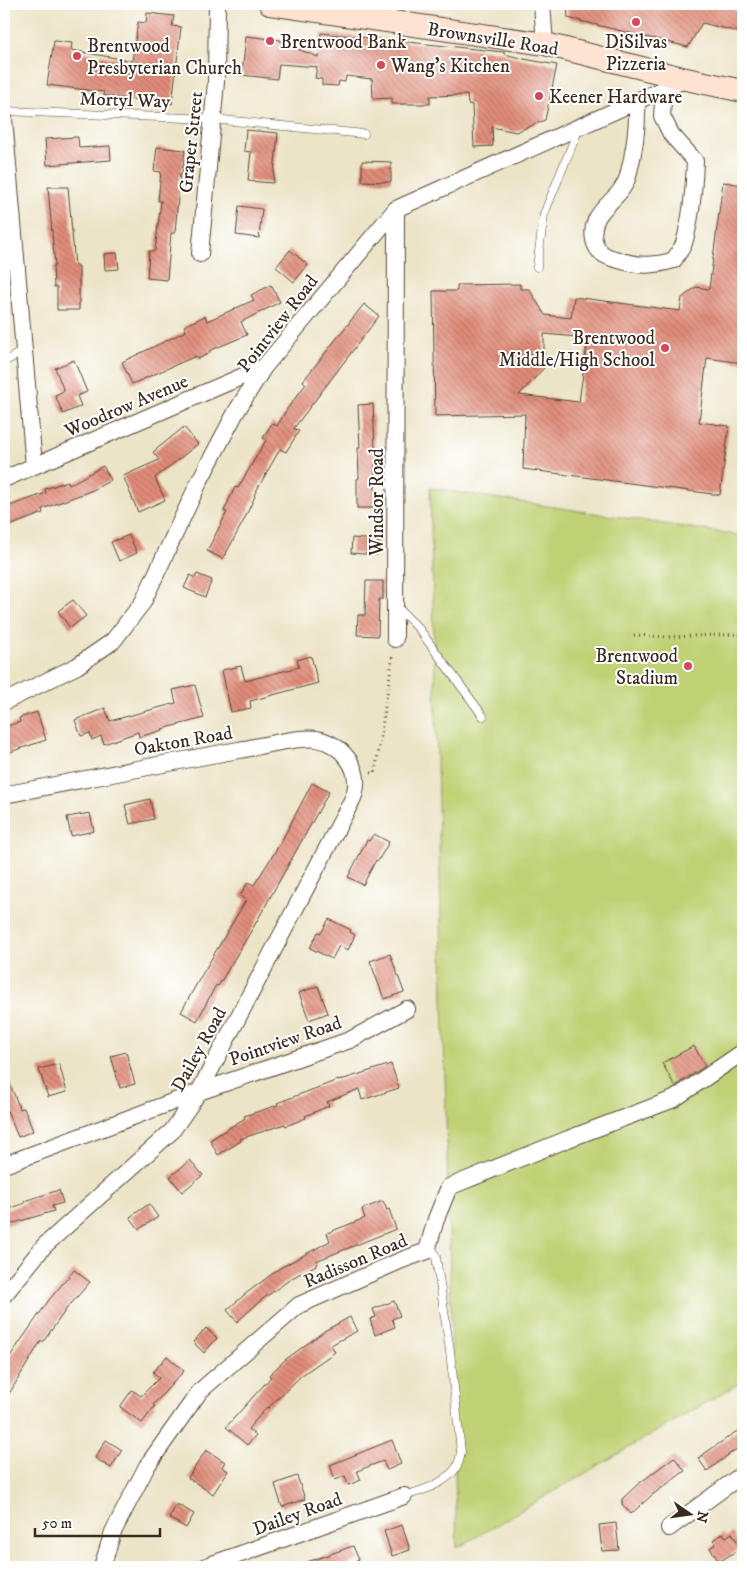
<svg xmlns="http://www.w3.org/2000/svg" width="747" height="1571" font-family="'IM FELL DW Pica',serif">
  <defs>
    <pattern id="building-back-hatch" width="6" height="6" patternUnits="userSpaceOnUse" patternTransform="scale(1.25)"><rect width="6" height="6" fill="#e18c79"/><path d="M-1 5l2 2M0 0l6 6M5-1l2 2" fill="none" stroke="#b87363"/></pattern>
  </defs>
  <rect width="100%" height="100%" fill="#fff"/>
  <filter id="ink" filterUnits="userSpaceOnUse"><feTurbulence type="fractalNoise" baseFrequency=".02" numOctaves="2"/><feDisplacementMap in="SourceGraphic" scale="10" xChannelSelector="R" yChannelSelector="G"/><feConvolveMatrix kernelMatrix="1 2 1 2 8 2 1 2 1" color-interpolation-filters="sRGB"/></filter>
  <filter id="wash" filterUnits="userSpaceOnUse"><feTurbulence type="fractalNoise" baseFrequency=".0096" numOctaves="4" result="noise"/><feDisplacementMap in="SourceGraphic" scale="20" xChannelSelector="R" yChannelSelector="G"/><feGaussianBlur stdDeviation="1.12" result="paint"/><feColorMatrix in="noise" values="0 0 0 0 0 0 0 0 0 0 0 0 0 0 0 0 0 1.4 0 .05"/><feComposite in="paint" operator="in"/></filter>
  <g filter="url(#wash)">
    <rect width="100%" height="100%" fill="#ece4c7"/>
    <!-- green -->
    <path fill="#c0d174" stroke="#7e7e49" d="M430 488 743 536V1381L457 1548Z"/>
    <g id="blocks">
      <!-- building -->
      <path fill="url(#building-back-hatch)" fill-rule="evenodd" d="M567 4H730L743 7V33L702 23 688 47 568 18Z
        M147 13 174 16 172 26 181 27 172 104 112 97 103 95 104 92 47 85 54 41 72 43 71 50 132 61 138 22 146 23Z
        M321 33 504 52V54L524 59 557 65 545 120 516 132 492 127 493 146 474 147 472 105 468 104 467 95 430 96V104H392V98L373 99 372 79 346 76 345 82 339 81 338 86 322 85V79L315 78 317 67 279 64 277 79 242 75 246 36 281 40V42L318 57Z
        M246 130 278 133 273 183 248 181 251 152 244 151Z
        M78 137 79 148 110 146 111 160 47 165 45 139Z
        M157 147 185 150 182 174H180L175 233H171L167 280 147 278 149 251H155L161 201H158L161 172 154 171Z
        M362 161 391 162V182L362 181Z
        M723 182 743 185V363L707 358 699 422 729 426 720 495 523 469 525 414 435 416 433 291H457V285L520 284V289H529L545 315 571 318 574 297 680 311 682 298 696 287 709 289ZM544 334 588 338 579 402 519 395 544 368Z
        M48 187H68L75 266H79V310H57V287H54L53 266H55Z
        M239 206 262 209 259 238 236 235Z
        M290 250 308 265 294 282 276 267Z
        M117 253 119 269 105 270 104 254Z
        M271 285 280 302 241 322 247 335 209 351 210 353 198 359 196 356 132 384 122 362 186 331 184 326 205 316 207 321 254 300 251 295Z
        M364 304 379 316 294 428 299 431 286 452 280 449 254 495 255 496 244 520 223 559 207 551 227 512 224 511 235 487 238 488 266 440 263 438 272 423 277 426 287 409 306 384 303 381Z
        M74 360 87 392 77 396 81 406 63 414 55 395 64 391 55 368Z
        M373 404 375 448 376 451H381L382 463H375V508H357V479L359 478 358 448H360L358 405Z
        M184 427 198 444 155 478 165 500 138 512 123 476 159 460 153 452Z
        M103 466 111 480 93 490 42 509 43 513 4 528V508L46 493 45 489 68 481 69 485Z
        M129 535 137 553 119 561 111 542Z
        M352 538 378 540 377 555 351 553Z
        M197 574 212 580 205 597 184 588 190 575 195 578Z
        M366 581H383V599H379L378 636 357 635 358 615H365Z
        M73 600 86 616 70 628 58 611Z
        M311 656 318 683 250 701 251 708 231 712 222 670 241 666 245 681 299 667 297 660Z
        M195 685 204 718 162 729 163 730 139 737 138 732 104 744 101 736 92 740 90 733 81 736 75 720 105 708 110 721 176 703 173 690Z
        M37 712 46 740 4 754V727L20 722 19 718Z
        M312 783 329 792 253 928 218 986 216 985 197 1021 181 1012 200 978 246 900 240 896 248 882 254 885 280 844Z
        M150 799 154 819 130 824 125 805Z
        M90 813 94 831 71 836 67 817Z
        M374 834 389 842 378 861 376 860 363 885 348 877 367 840 369 841Z
        M329 919 351 930 350 932 355 935 348 950 339 946 332 959 310 948 318 932 321 933Z
        M390 954 404 992 384 999 370 961Z
        M318 986 328 1013 309 1020 299 993Z
        M694 1046 705 1066 675 1086 662 1063Z
        M126 1052 135 1084 120 1088 111 1056Z
        M59 1064 67 1092 48 1097 39 1069Z
        M391 1064 399 1088 362 1100 359 1089 327 1102 329 1106 305 1116 306 1118 286 1126 285 1124 240 1139 241 1141 218 1155 210 1140 245 1118 244 1116 278 1105 277 1103 338 1080V1081Z
        M4 1070 20 1109 24 1108 33 1131 18 1137 4 1103Z
        M190 1160 203 1175 182 1192 170 1177Z
        M59 1190 63 1203 52 1206 54 1211 4 1226V1211L25 1203 24 1201Z
        M383 1201 387 1210 389 1209 396 1229 316 1261 318 1264 292 1278 260 1301 237 1322 227 1310 244 1295 280 1268 330 1241 327 1233 365 1218 362 1209Z
        M149 1204 158 1217 139 1229 130 1217Z
        M74 1270 90 1282 71 1304H70L43 1342 41 1341 4 1402V1365L49 1300Z
        M394 1301 400 1316 392 1319 395 1327 375 1335 370 1319 376 1317 373 1309Z
        M350 1317 357 1331 331 1345 335 1352 302 1375 268 1408 267 1407 248 1429 256 1435 247 1445 226 1427 271 1377 269 1375 285 1360 326 1330Z
        M206 1328 217 1338 204 1353 193 1342Z
        M167 1356 184 1371 153 1405 155 1406 142 1423 120 1407 132 1390 141 1396 159 1378 153 1372Z
        M743 1427V1444L707 1471 698 1458Z
        M106 1440 122 1450 111 1468 95 1458Z
        M392 1440 401 1464 387 1470 383 1461 357 1471 361 1480 348 1485 345 1476 335 1480 330 1465Z
        M206 1450 225 1462 222 1467 228 1471 213 1494 188 1478Z
        M674 1457 685 1471 652 1495 631 1514 622 1504V1499L637 1485Z
        M297 1476 305 1499 282 1507 275 1484Z
        M177 1504 194 1514 186 1528 169 1518Z
        M616 1523 619 1550 602 1551 599 1525Z
        M402 1525 410 1550 392 1556 384 1531Z
        M723 1533 726 1537 732 1533 741 1548 719 1562 710 1548 716 1544 713 1540Z
        M353 1546 359 1560 339 1567H299V1565Z"/>
    </g>
  </g>
  <g filter="url(#ink)">
    <use href="#blocks" fill-opacity="0" stroke="#564637" stroke-width="1"/>
    <g fill="none" stroke-linecap="round" stroke-linejoin="round">
      <defs>
        <path id="lane" d="M4 111 213 119 364 134
          M537 267 544 214 579 128
          M4 362 23 351
          M397 607 419 629 483 716
          M404 1496C421 1491 445 1484 456 1468 459 1464 460 1457 461 1452L450 1351 436 1257 431 1246"/>
        <path id="street" d="M542 4 545 44
          M637 101C638 125 634 153 628 176 621 202 588 209 594 240 597 252 604 256 615 259 637 266 652 267 674 260 677 254 682 249 684 243 692 217 694 188 695 161L671 134 662 116 664 89
          M4 119 34 466
          M200 254 216 82 217 4
          M4 479 264 367
          M395 639 396 209
          M4 702 77 666 113 641 143 602 200 480 236 412 264 367 396 209 686 79
          M4 795C82 780 160 764 239 750 257 747 300 736 317 739 341 744 361 767 355 792 354 797 351 802 349 806L199 1092 172 1131 44 1246 4 1295
          M4 1165 199 1092 350 1040 407 1009
          M669 1528 743 1474
          M102 1567 113 1532 147 1466 200 1391 299 1305 402 1260 427 1251 436 1219 449 1187 568 1139 674 1099 743 1052
          M204 1567 404 1496"/>
        <path id="secondary" d="M270 4 545 44 686 79 743 91"/>
      </defs>
      <!-- lane casing -->
      <use href="#lane" stroke="#564637" stroke-width="9"/>
      <!-- street casing -->
      <use href="#street" stroke="#564637" stroke-width="18"/>
      <!-- secondary casing -->
      <use href="#secondary" stroke="#564637" stroke-width="24"/>
      <!-- path -->
      <path stroke="#564637" stroke-width="3" stroke-dasharray="1 4" stroke-linecap="butt" d="M634 635 669 637 743 634
        M371 773H375L393 654"/>
      <!-- lane -->
      <use href="#lane" stroke="#fff" stroke-width="8"/>
      <!-- street -->
      <use href="#street" stroke="#fff" stroke-width="16"/>
      <!-- secondary -->
      <use href="#secondary" stroke="#fee3d2" stroke-width="22"/>
    </g>
  </g>
  <!-- markers -->
  <g fill="#d1495b" stroke="#fff" stroke-width="2">
    <circle cx="636" cy="22" r="5"/>
    <circle cx="270" cy="41" r="5"/>
    <circle cx="77" cy="56" r="5"/>
    <circle cx="381" cy="65" r="5"/>
    <circle cx="539" cy="96" r="5"/>
    <circle cx="665" cy="348" r="5"/>
    <circle cx="688" cy="666" r="5"/>
  </g>
  <g text-anchor="middle" stroke-width="4" stroke-linejoin="round" paint-order="stroke">
    <!-- street labels -->
    <g font-size="19" fill="#3b2a1e" stroke="#fff">
      <text transform="translate(493 38) rotate(9)" y="7">Brownsville Road</text>
      <text transform="translate(125 99) rotate(2)" y="7">Mortyl Way</text>
      <text transform="translate(190 142) rotate(-84)" y="7">Graper Street</text>
      <text transform="translate(277 323) rotate(-52)" y="7">Pointview Road</text>
      <text transform="translate(126 405) rotate(-23)" y="7">Woodrow Avenue</text>
      <text transform="translate(376 502) rotate(-90)" y="7">Windsor Road</text>
      <text transform="translate(183 740) rotate(-10)" y="7">Oakton Road</text>
      <text transform="translate(285 1040) rotate(-19)" y="7">Pointview Road</text>
      <text transform="translate(198 1049) rotate(-61)" y="7">Dailey Road</text>
      <text transform="translate(355 1260) rotate(-23)" y="7">Radisson Road</text>
      <text transform="translate(297 1513) rotate(-20)" y="7">Dailey Road</text>
    </g>
    <!-- poi labels -->
    <g font-size="19" fill="#3b2a1e" stroke="#fff" text-anchor="start">
      <text x="280" y="48">Brentwood Bank</text>
      <text x="636" y="48" text-anchor="middle">DiSilvas<tspan x="636" dy="22">Pizzeria</tspan></text>
      <text x="87" y="52">Brentwood<tspan x="87" dy="22">Presbyterian Church</tspan></text>
      <text x="391" y="72">Wang's Kitchen</text>
      <text x="549" y="103">Keener Hardware</text>
      <text x="655" y="344" text-anchor="end">Brentwood<tspan x="655" dy="22">Middle/High School</tspan></text>
      <text x="678" y="662" text-anchor="end">Brentwood<tspan x="678" dy="22">Stadium</tspan></text>
    </g>
  </g>
  <!-- margin -->
  <rect width="747" height="1571" fill="none" stroke="#fff" stroke-width="20"/>
  <!-- north arrow -->
  <g transform="translate(690 1514) rotate(103)" stroke="#ffffff" stroke-width="4" paint-order="stroke">
  <path d="M0-4L9 19L0 12L-9 19Z" fill="#3b2a1e"/>
  <text y="-8" font-size="14" font-weight="bold" text-anchor="middle" fill="#3b2a1e">N</text>
  </g>
  <!-- scale -->
  <path d="M35 1528v8h125v-8" fill="none" stroke="#3b2a1e" stroke-width="2.5"/>
  <text x="42" y="1528" font-size="15" fill="#3b2a1e" stroke="#ffffff" stroke-width="4" paint-order="stroke">50 m</text>
</svg>
